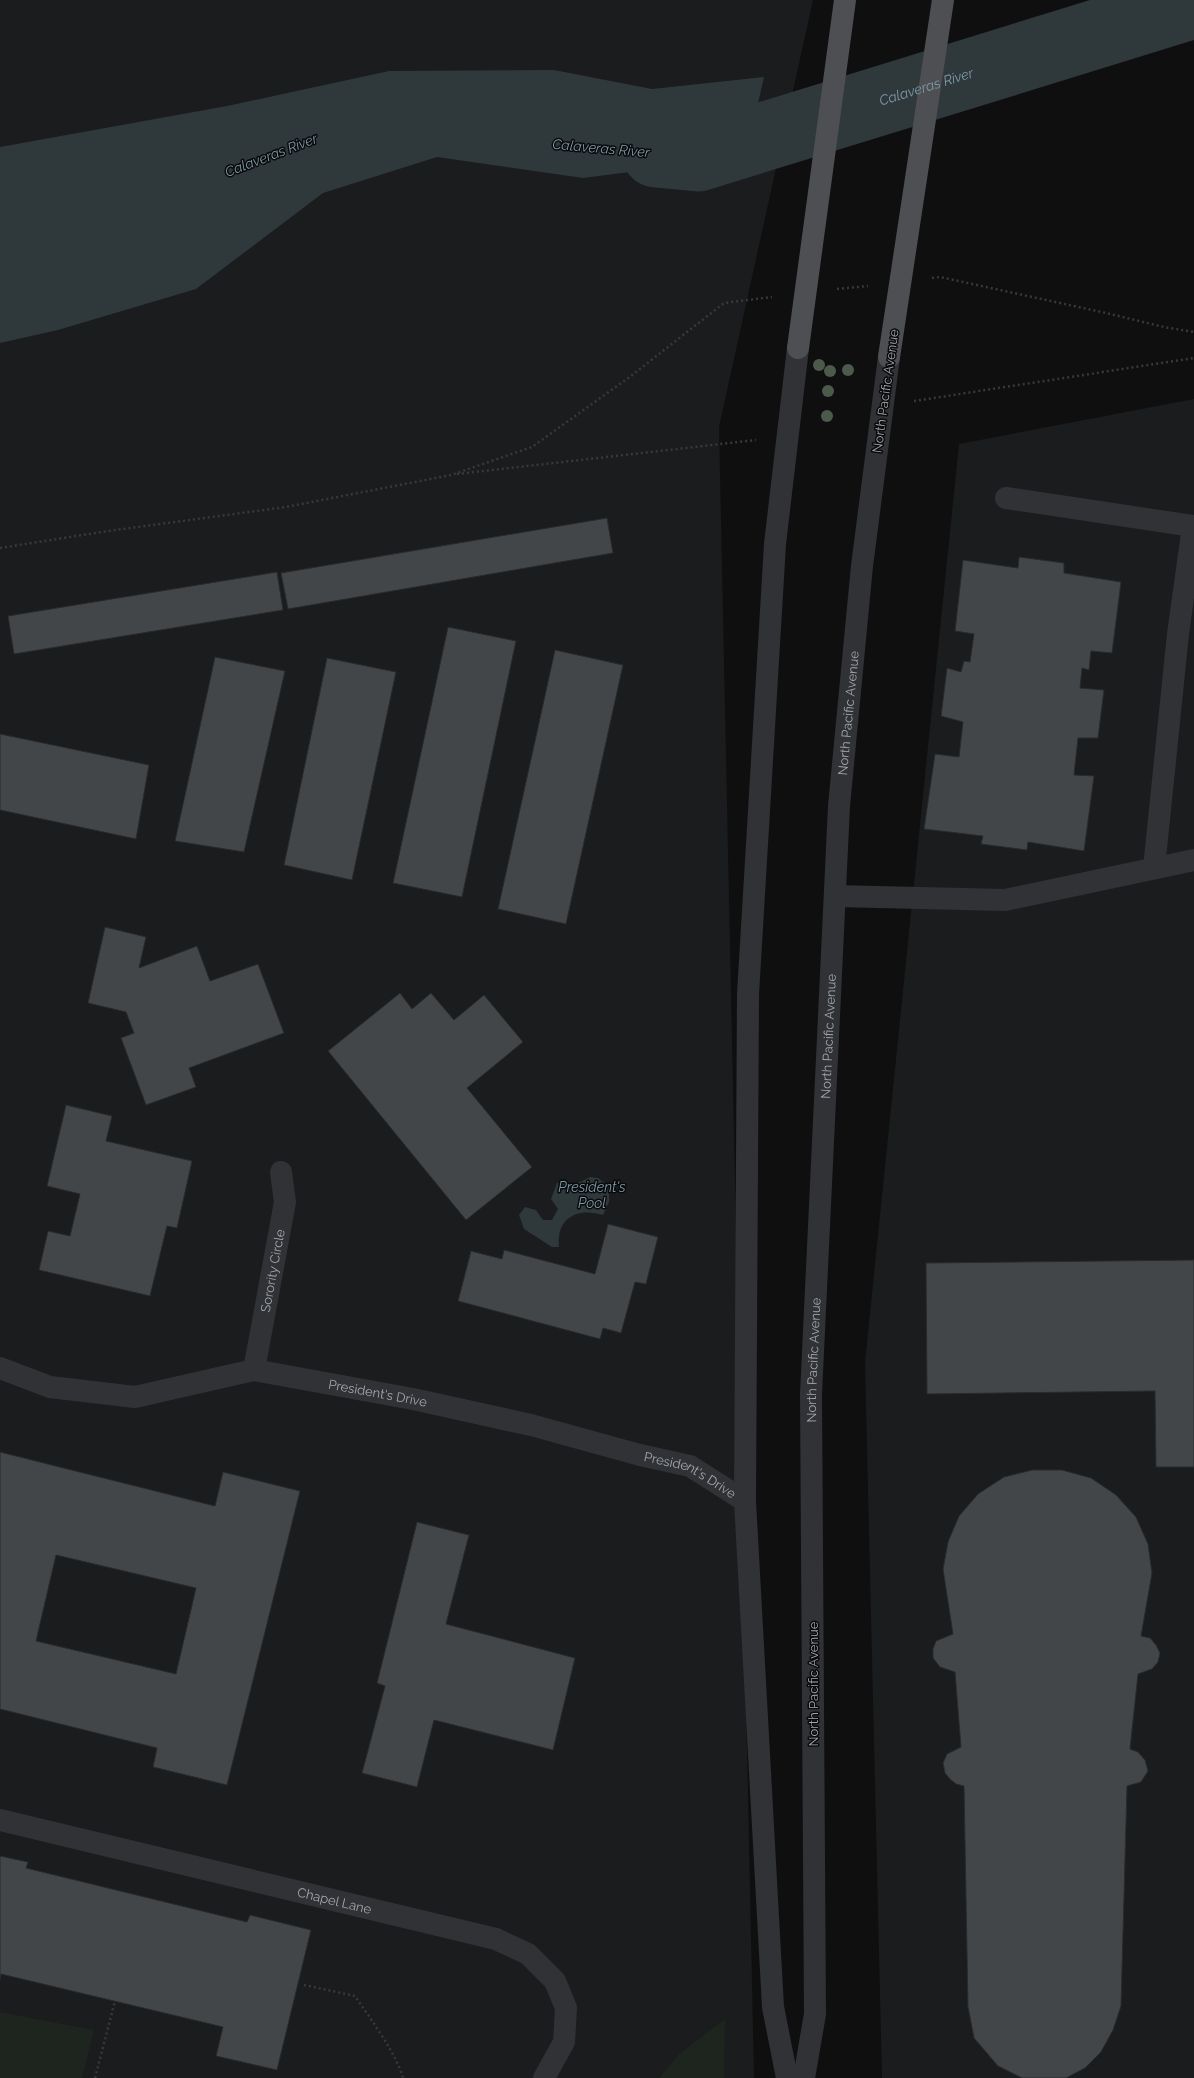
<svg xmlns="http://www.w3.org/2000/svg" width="1194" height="2078" font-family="Raleway,sans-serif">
  <rect width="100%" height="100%" fill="#0f0f10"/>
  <!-- built -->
  <path fill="#1b1c1d" d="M0 0H813L719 427 754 2078H0Z
    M1194 399V2078H882L865 1362 959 444Z"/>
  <!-- green -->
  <path fill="#1e241e" d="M0 2012 94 2030 82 2078H0Z
    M725 2019 724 2078H659L679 2054Z"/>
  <!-- water -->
  <path fill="#2f383b" d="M554 70 652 89 764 77 746 157 583 178 437 157 323 193 196 289 58 330 0 343V147L227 106 389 71Z
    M590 1177 598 1178 609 1187V1202L603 1215C577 1207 556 1218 559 1247H552L524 1229 519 1215 525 1207 536 1210 543 1220H552L558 1209 551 1199 557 1183 576 1184Z"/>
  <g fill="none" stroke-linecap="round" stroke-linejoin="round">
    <!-- river -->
    <path stroke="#2f383b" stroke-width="69" id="s1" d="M656 153 698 157 1194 4"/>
  </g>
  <!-- building -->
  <path fill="#434648" stroke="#292a2c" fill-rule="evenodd" d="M607 518 613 553 288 609 281 573Z
    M1019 557 1064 563V573L1121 582 1112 653 1091 651 1089 670 1082 668 1080 688 1104 690 1098 738H1078L1074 775 1094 776 1084 851 1028 842 1027 850 981 844 983 836 924 829 935 754 959 757 963 722 941 716 947 668 961 672 964 661 970 662 974 634 955 631 963 560 1018 568Z
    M277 572 283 610 14 654 8 616Z
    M448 627 516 641 462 897 393 883Z
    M555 650 623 665 566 924 498 909Z
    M215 657 285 671 244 852 175 841Z
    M327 658 396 672 352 880 284 865Z
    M0 734 149 765 136 839 0 810Z
    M105 927 146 937 139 968 197 946 210 981 258 964 284 1033 189 1068 196 1087 146 1105 121 1038 134 1033 126 1012 88 1003Z
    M400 993 412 1009 431 993 454 1020 484 995 523 1042 467 1088 532 1167 466 1220 328 1051Z
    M66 1105 112 1116 106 1141 192 1161 177 1228 167 1226 150 1296 39 1270 48 1231 70 1236 80 1194 47 1186Z
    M608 1224 658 1237 646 1284 635 1282 621 1333 603 1328 600 1339 458 1301 471 1251 502 1259 504 1250 595 1274Z
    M1194 1260V1467H1156L1155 1391 927 1394 926 1263Z
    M0 1452 215 1506 223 1472 300 1491 227 1785 153 1767 157 1748 0 1709ZM56 1555 196 1588 176 1674 36 1641Z
    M1032 1470H1062L1091 1478 1116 1495 1136 1517 1148 1544 1152 1573 1141 1636 1150 1638 1156 1645 1160 1653 1158 1662 1152 1669 1138 1674 1130 1749 1138 1752 1145 1760 1148 1771 1141 1782 1127 1786 1121 2006 1113 2030 1101 2052 1085 2068 1066 2078H1022L998 2066 974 2038 968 2007 964 1786 956 1784 950 1779 945 1773 943 1763 947 1754 961 1747 955 1672 940 1667 933 1658V1649L936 1641 953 1634 943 1569 948 1542 959 1516 978 1494 1004 1477Z
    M417 1522 469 1535 446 1624 575 1658 553 1750 434 1720 417 1787 362 1773 385 1686 377 1683Z
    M0 1856 28 1862 26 1868 247 1922 250 1915 311 1930 277 2070 216 2056 223 2027 1 1974 0 1980Z"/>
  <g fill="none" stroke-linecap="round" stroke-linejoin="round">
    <!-- path -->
    <path stroke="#37393c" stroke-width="2.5" stroke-dasharray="2 3" stroke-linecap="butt" d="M932 278 940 277 1106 313 1164 327 1194 332
      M837 289 868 286
      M914 401 1194 358
      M457 474 756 440
      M0 548 108 531 286 507 451 475 532 447 631 376 724 303 772 297
      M304 1985 355 1996C370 2018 396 2053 403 2078
      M95 2078 115 2001"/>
    <!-- minor -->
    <g stroke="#313235" stroke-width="22">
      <path d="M1006 498 1193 526 1178 634 1154 868"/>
      <path d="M835 896 1005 900 1194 860"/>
      <path id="s2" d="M0 1368 50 1387 135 1397 254 1370 413 1399 531 1425 640 1455 690 1466 745 1501"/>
      <path id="s3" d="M254 1370 285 1202 281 1172"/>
      <path id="s4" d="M0 1820 496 1939 528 1954 555 1981 566 2008 564 2042 544 2078"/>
      <path d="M787 2078 773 2007 745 1501 748 994 775 544 798 348"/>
      <path id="s5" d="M804 2078 815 2014 811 1394 839 806 862 566 889 357"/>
    </g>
    <!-- major-bridge -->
    <path stroke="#4d4f53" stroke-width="22" d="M798 348 845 0
      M889 357 943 0"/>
  </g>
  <!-- trees -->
  <g fill="#4c5a4b">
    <circle cx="819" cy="365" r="6"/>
    <circle cx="848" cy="370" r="6"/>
    <circle cx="830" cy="371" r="6"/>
    <circle cx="828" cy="391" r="6"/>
    <circle cx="827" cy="416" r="6"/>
  </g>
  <g text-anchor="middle" stroke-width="3" stroke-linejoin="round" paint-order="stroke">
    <!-- street labels -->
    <g font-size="13" fill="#a2a8af" stroke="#0a0a0b">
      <text transform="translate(885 391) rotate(-82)" y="5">North Pacific Avenue</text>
      <text dy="5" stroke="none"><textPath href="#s5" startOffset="1367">North Pacific Avenue</textPath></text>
      <text dy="5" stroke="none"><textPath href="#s5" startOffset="1043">North Pacific Avenue</textPath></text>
      <text dy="5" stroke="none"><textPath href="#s3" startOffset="101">Sorority Circle</textPath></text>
      <text dy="5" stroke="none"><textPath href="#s5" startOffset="719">North Pacific Avenue</textPath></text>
      <text dy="5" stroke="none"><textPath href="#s2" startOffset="387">President's Drive</textPath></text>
      <text dy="5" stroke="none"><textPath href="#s2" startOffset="711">President's Drive</textPath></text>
      <text transform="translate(813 1684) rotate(-90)" y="5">North Pacific Avenue</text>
      <text dy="5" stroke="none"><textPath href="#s4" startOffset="344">Chapel Lane</textPath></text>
    </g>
    <!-- water labels -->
    <g font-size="14" font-style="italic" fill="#7d9aa7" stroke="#0a0a0b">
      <text dy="5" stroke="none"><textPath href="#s1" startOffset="281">Calaveras River</textPath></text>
      <text transform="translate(601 148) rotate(5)" y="5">Calaveras River</text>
      <text transform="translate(271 155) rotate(-21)" y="5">Calaveras River</text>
      <text x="592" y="1192">President's<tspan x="592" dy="16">Pool</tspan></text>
    </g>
  </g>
</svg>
